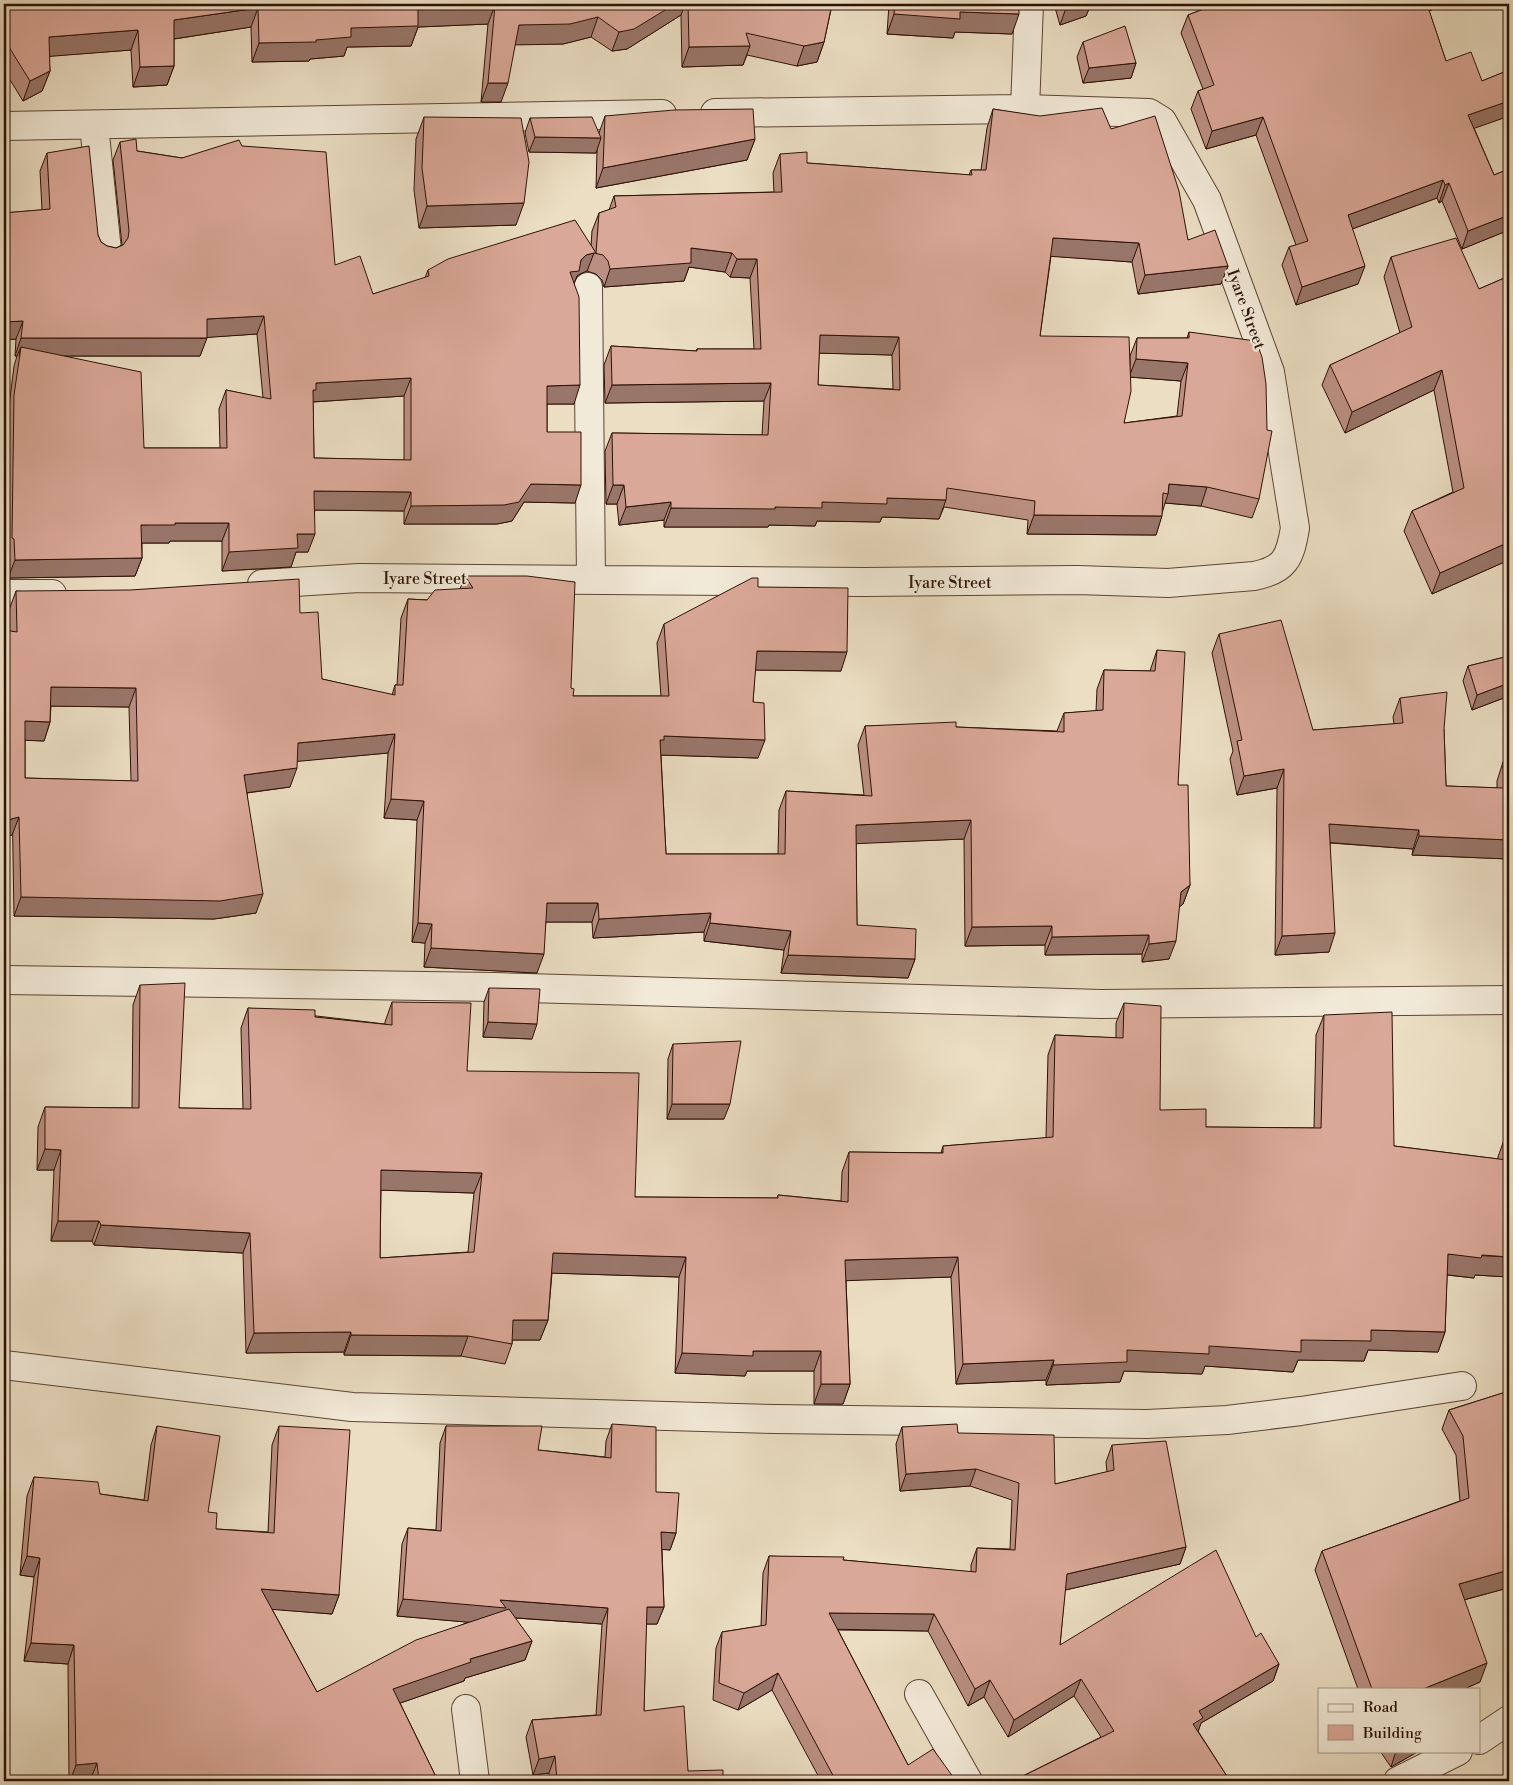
<svg xmlns="http://www.w3.org/2000/svg" width="1513" height="1785" font-family="'Libre Bodoni',serif">
  <rect width="100%" height="100%" fill="#ebdec3"/>
  <filter id="stains"><feTurbulence type="fractalNoise" baseFrequency=".004" numOctaves="4"/><feColorMatrix values="0 0 0 0 .2 0 0 0 0 .09 0 0 0 0 .02 0 0 0 .5 -.17"/></filter>
  <radialGradient id="worn" r=".72"><stop offset=".6" stop-color="#630" stop-opacity="0"/><stop offset="1" stop-color="#630" stop-opacity=".3"/></radialGradient>
  <g fill="none" stroke-linecap="round" stroke-linejoin="round">
    <defs>
      <path id="minor" d="M715 113 1025 109 1029 4
        M94 125 107 251
        M4 126 662 114
        M588 287 591 579
        M262 584 359 578 864 582 1077 580 1168 583 1254 576C1285 570 1290 558 1295 528L1270 372 1207 200 1162 121 1149 113 1025 109
        M4 594H52
        M4 980 494 987 1101 1004 1509 1000
        M4 1365 352 1407 775 1419 1147 1424 1227 1420 1301 1411 1462 1386
        M919 1694 968 1781
        M466 1709 475 1781
        M1479 1740 1509 1720
        M1398 1781 1458 1751"/>
    </defs>
    <!-- minor casing -->
    <use href="#minor" stroke="#5c4434" stroke-width="30"/>
    <!-- minor -->
    <use href="#minor" stroke="#f2ead8" stroke-width="28"/>
  </g>
  <!-- wall -->
  <path fill="#bb9083" stroke="#2d1105" fill-rule="evenodd" d="M4 4H845L832 5 824 42 817 62 797 66 747 55 743 65 682 67 681 15 627 49 612 51 591 37 563 44H515L501 102H481L488 24 418 27 411 46 347 47 344 56 310 59 309 61 252 62 251 27 174 39V66L167 85 133 87 131 50 49 56 50 71 42 91 23 101 4 70Z
    M889 4H1019L1012 34 955 32 953 38 887 34Z
    M1054 4H1091L1086 16 1060 25Z
    M1217 4H1446L1429 11 1446 61 1482 81 1509 70V116L1474 128 1494 175 1509 169V230L1462 249 1442 201 1439 203 1437 198 1352 229 1358 284 1296 305 1282 265 1289 247 1296 245 1256 135 1206 149 1191 109 1198 91 1203 89 1181 33 1188 15Z
    M1083 42 1136 63 1131 78 1083 83 1077 57Z
    M993 109 1111 129 1188 240 1228 266 1221 284 1138 294 1132 262 1051 256 1040 336 1130 367V356L1137 338H1187L1189 332 1259 499 1252 518 1201 506 1165 503 1156 535 1027 534 1028 520 944 507 939 519 882 517 880 522 817 521 815 526 769 525 768 527H664V520L619 525 617 504H606L605 451 612 433 762 435 764 401 605 403 604 365 611 346 696 351 697 349H754L750 278 730 277 725 272 689 267 684 281 604 287 602 280 596 274 587 271 580 274 577 276 574 284V404H547V432L575 503 524 502 512 521 497 524H404V511L315 510 308 552H296L291 567 222 571V541H170L169 543H142V558L135 576 8 578V557H6L8 414 14 366 17 356H15L16 339 4 340V213L42 210 40 171 47 153 98 235 101 242 107 246 116 248 122 245 113 160 120 142 137 151 182 158 242 146 335 265 373 294 425 278 428 270 591 246 592 231 599 213 609 210 614 196 774 192 773 173 780 154 807 163 969 175 971 170H981L987 128ZM257 334 263 398 226 390 219 409 220 448H144L63 356H200L207 337ZM819 353 892 355 893 389 818 385ZM1130 377 1181 381 1177 416 1124 423ZM404 396V460L314 458 313 402Z
    M605 116 755 139 747 160 596 188 597 150 596 153 529 152 525 133 530 118 599 133Z
    M424 117 516 225 419 228 414 190 416 139Z
    M1391 257 1479 289 1509 276V560L1432 594 1404 531 1412 511 1453 492 1434 390 1345 433 1322 385 1330 365 1400 333 1384 277Z
    M465 576 571 688 573 696H661L657 643 664 624 758 587 841 671 755 670 753 702 758 758 661 755 666 854H778L779 810 786 791 864 795 858 745 865 726 956 727 1057 731 1064 713 1096 711 1097 689 1104 670 1150 671 1157 650 1178 785 1190 885 1183 904 1179 907 1169 959 1142 962V954L1045 955V945L965 946 964 839 856 843 857 925 915 959 908 978 781 973 784 950 704 941V932L593 938 592 922H546L537 973 424 967 425 943 412 942 417 820 384 818 388 753 297 761 290 787 247 793 256 913 214 919 14 916 9 610 16 591 300 613 322 679 392 695 395 685H397L401 618 408 599 427 600 460 589ZM51 706 129 707 131 781 25 778V740L44 741 50 722Z
    M1219 634 1313 730 1394 724 1393 717 1400 698 1444 729 1446 786 1497 788V781L1503 762 1509 859 1412 855 1413 849 1330 843 1329 952 1275 955 1277 788 1237 795 1230 759 1233 751 1212 653Z
    M1509 656V696L1472 710 1463 681 1468 666Z
    M140 985 179 1108 243 1109 241 1028 248 1008 385 1024V1022L392 1002 467 1071 635 1197 777 1198 778 1195 841 1201 842 1172 849 1152 941 1153 943 1146 1046 1138 1048 1055 1055 1035 1116 1038V1023L1124 1003 1160 1110 1206 1127 1314 1128 1316 1035 1324 1015 1394 1146 1498 1159V1157L1505 1137H1509V1277L1475 1275 1474 1278 1447 1275 1445 1332 1438 1352 1368 1350 1364 1361 1298 1360 1293 1372 1205 1366 1202 1374 1124 1371 1120 1382 1046 1385V1380L956 1384 951 1277 846 1280 850 1384 843 1404H814V1371H747L745 1376 675 1373 679 1277 552 1273 548 1320 540 1340H512V1344L505 1364 461 1356 344 1355V1352L246 1353 243 1253 94 1245 92 1241H51L54 1170H37L38 1127 45 1107 132 1108 133 1005ZM381 1190 474 1193 468 1252 380 1258Z
    M489 988 532 1039 483 1037 484 1002Z
    M673 1044 724 1119H667L668 1059Z
    M1509 1391V1606L1504 1589 1464 1600 1480 1682 1464 1689H1358L1315 1570 1322 1551 1460 1501 1456 1455 1442 1429 1449 1410Z
    M612 1424 656 1492 676 1533 670 1550 662 1549 664 1607 657 1624H646L644 1711 688 1771 723 1781H550L549 1773 533 1775 526 1737 532 1720 596 1715 602 1624 515 1618 532 1641 525 1660 465 1678 464 1681 400 1703 438 1781H69L68 1664 24 1661 34 1577 20 1575 27 1496 34 1477 100 1494 144 1500 151 1445 157 1426 208 1512 216 1529 268 1532 272 1445 279 1426 339 1595 332 1614 272 1609 317 1692 468 1622 397 1616 402 1544 408 1528 436 1530 440 1443 446 1426 538 1450 605 1457 606 1441Z
    M902 1427 958 1433 1055 1484 1107 1472 1106 1462 1112 1445 1186 1547 1180 1564 1065 1590 1060 1645 1256 1637 1279 1664 1273 1681 1201 1723 1198 1731 1230 1781H1016L1017 1779 1101 1737 1074 1696 1008 1737 984 1697 968 1706 928 1631 838 1630 908 1765 956 1781H821L772 1690 738 1710 713 1700 716 1648 722 1632 761 1626 763 1573 769 1556 843 1560 971 1572V1565L977 1548 1010 1549 1012 1500 970 1486 900 1491 896 1444Z
    M1380 1751H1419L1391 1767Z"/>
  <!-- shaded-wall -->
  <path fill="#99766a" stroke="#2d1105" d="M675 4H685L681 15 627 49 612 51 619 32Z
    M1072 4H1091L1086 16 1060 25 1067 5Z
    M1422 4H1446L1418 15Z
    M495 5 488 24 418 27 411 46 347 47 344 56 310 59 309 61 252 62 259 43 316 40 351 28 418 8Z
    M258 8 251 27 167 40 174 20Z
    M960 12 1019 14 1012 34 955 32 953 38 887 34 894 14Z
    M598 17 591 37 563 44 512 45 519 25Z
    M138 30 131 50 42 57 49 37Z
    M824 42 817 62 797 66 804 46Z
    M750 46 743 65 682 67 689 47Z
    M1136 63 1131 78 1083 83 1089 68Z
    M174 66 167 85 133 87 140 67Z
    M50 71 42 91 23 101 30 81Z
    M488 83H508L501 102H481Z
    M1509 101V116L1461 133 1468 115Z
    M1263 117 1256 135 1206 149 1212 131Z
    M535 137 601 138 596 153 529 152Z
    M755 139 747 160 596 188 603 168Z
    M1443 180 1437 198 1341 233 1348 215Z
    M1449 183 1442 201 1439 203 1445 185Z
    M524 203 516 225 419 228 427 206Z
    M1509 215V230L1462 249 1468 231Z
    M1053 238 1139 243 1132 262 1046 256Z
    M691 248 732 253 725 272 689 267 684 281 604 287 610 269Z
    M594 253 587 271 580 274 577 276 572 289 570 272 586 255Z
    M737 259H757L750 278 730 277Z
    M1228 266 1221 284 1138 294 1145 275Z
    M1365 266 1358 284 1296 305 1302 287Z
    M264 316 257 334 200 338 207 319Z
    M23 321 16 339 4 340V322Z
    M820 335 899 337 892 355 813 353Z
    M21 338H207L200 356H19L21 347 17 356H15Z
    M1136 359 1188 363 1181 381 1129 377Z
    M1442 370 1434 390 1345 433 1352 412Z
    M411 378 404 396 311 402 306 409 316 383Z
    M771 383 764 401 605 403 612 385Z
    M580 385 574 404H541L547 386Z
    M531 484 581 485 575 503 524 502 512 521 497 524H404L411 506Z
    M1169 484 1207 487 1201 506 1165 503 1168 494Z
    M613 485H624L617 504H606Z
    M314 491 411 492 404 511 308 510Z
    M887 498 946 500 939 519 882 517 880 522 817 521 815 526 769 525 768 527H664L671 508 775 507 822 502Z
    M671 502 664 520 619 525 626 507Z
    M1034 515 1162 516 1156 535 1027 534Z
    M175 523H229L222 541H170L169 543H134L141 525Z
    M297 534H315L308 552H296L291 567 222 571 229 552Z
    M1509 542V560L1432 594 1440 573Z
    M142 558 135 576 8 578 15 560Z
    M757 651 847 652 841 671 750 670Z
    M1509 683V696L1472 710 1477 695Z
    M51 687 136 688 129 707 44 706Z
    M25 721 50 722 44 741 18 740Z
    M395 734 388 753 291 762 298 743Z
    M664 736 765 740 758 758 659 755 660 740Z
    M297 768 290 787 237 794 244 775Z
    M1284 769 1277 788 1237 795 1244 776Z
    M391 799 424 801 417 820 384 818Z
    M19 817 12 835 4 838V821Z
    M971 820 964 839 849 844 856 825Z
    M1329 824 1419 830 1413 849 1322 842Z
    M1419 836 1509 840V859L1412 855Z
    M1190 885 1183 904 1174 911 1181 892Z
    M263 894 256 913 214 919 14 916 21 897Z
    M547 903H598L592 922H540Z
    M711 913 704 932 593 938 599 919Z
    M418 923 432 924 425 943 412 942Z
    M710 923 791 931 784 950 704 941Z
    M1052 926 1045 945 965 946 972 927Z
    M1335 933 1329 952 1275 955 1282 936Z
    M1149 935 1142 954 1045 955 1052 937Z
    M1176 941 1169 959 1142 962 1149 944Z
    M431 948 544 954 537 973 424 967Z
    M788 955 915 959 908 978 781 973Z
    M488 1022 537 1024 532 1039 483 1037Z
    M672 1104H730L724 1119H667Z
    M45 1149 61 1150 54 1170H37Z
    M381 1170 482 1173 474 1193 374 1190Z
    M58 1221H99L92 1241H51Z
    M101 1225 250 1233 243 1253 94 1245Z
    M553 1253 686 1257 679 1277 546 1273Z
    M1448 1254 1509 1257V1277L1475 1275 1474 1278 1440 1274Z
    M958 1257 951 1277 838 1281 845 1260Z
    M513 1320H548L540 1340H506Z
    M1371 1330 1445 1332 1438 1352 1368 1350 1364 1361 1298 1360 1293 1372 1205 1366 1202 1374 1124 1371 1120 1382 1046 1385 1053 1365 1127 1350 1301 1340Z
    M351 1332 344 1352 246 1353 254 1333Z
    M351 1335 468 1336 461 1356 344 1355Z
    M753 1351H821L814 1371H747L745 1376 675 1373 682 1353Z
    M1054 1360 1046 1380 956 1384 963 1364Z
    M821 1384H850L843 1404H814Z
    M976 1469 970 1486 900 1491 906 1474Z
    M661 1532 676 1533 670 1550 655 1549Z
    M1186 1547 1180 1564 1061 1591 1067 1574Z
    M27 1556 40 1558 34 1577 20 1575Z
    M1509 1570V1575L1504 1589 1452 1603 1459 1584Z
    M261 1589 339 1595 332 1614 254 1608Z
    M403 1599 500 1600 608 1608 602 1624 503 1617 500 1625 397 1616Z
    M647 1607H664L657 1624H641Z
    M829 1613 934 1614 928 1631 823 1629Z
    M532 1641 525 1660 465 1678 464 1681 386 1708 393 1689 470 1659Z
    M31 1643 74 1645 68 1664 24 1661Z
    M1487 1663 1480 1682 1464 1689H1423Z
    M1279 1664 1273 1681 1201 1723 1197 1735 1193 1724 1199 1711Z
    M778 1673 772 1690 738 1710 744 1693Z
    M1081 1679 1074 1696 1008 1737 1014 1720Z
    M990 1680 984 1697 968 1706 975 1689Z
    M1396 1751H1419L1391 1767Z
    M555 1756 549 1773 533 1775 539 1759Z
    M97 1763 90 1781H70L76 1765Z"/>
  <!-- building -->
  <path fill="#daa898" stroke="#2d1105" fill-rule="evenodd" d="M4 4H675L634 29 619 32 598 17 570 24 519 25 508 83H488L495 5 418 8V26L351 28V37L316 40V42L259 43 258 8 174 20V66L140 67 138 30 49 37 50 71 30 81 4 39Z
    M688 4H832L824 42 804 46 746 33 750 46 689 47Z
    M895 4H1019V14L960 12V19L894 14Z
    M1217 4H1427L1446 61 1471 52 1482 81 1509 70V101L1468 115 1494 175 1509 169V215L1468 231 1449 183 1445 185 1443 180 1348 215 1365 266 1302 287 1289 247 1308 241 1263 117 1212 131 1198 91 1214 85 1188 15Z
    M1125 26 1136 63 1089 68 1083 42Z
    M1102 108 1111 129 1155 116 1179 191 1188 240 1215 230 1228 266 1145 275 1139 243 1053 238 1040 336 1129 337 1131 391 1124 423 1182 416 1188 363 1136 359 1137 338H1189V332L1256 341 1262 357 1266 384 1267 430 1272 431 1259 499 1207 487 1169 484 1168 494 1163 493 1162 516 1034 515 1035 501 947 488 946 500 887 498V504L822 502V508L775 507V509L671 508V502L626 507 624 485H613L612 433 768 435 771 383 612 385 611 346 697 351V349H761L757 259H737L732 253 691 248V263L610 269 608 261 603 255 594 253 586 255 581 260 579 271 570 272 579 297 580 385 547 386V432H581V485L531 484 519 502 504 505 411 506V492L314 491 315 534H297L298 548 229 552V523H175V525H141L142 558 15 560 14 539 12 538 14 395 21 347 141 372 144 448H227L226 390 271 399 264 316 207 319V338H21L23 321 4 322V213L50 209 47 153 89 146 98 235 101 242 107 246 116 248 123 245 128 238 129 231 120 142 136 139 137 151 182 158 239 140 242 146 326 152 335 265 360 256 373 294 429 276 428 270 448 259 575 220 596 253 599 213 616 207 614 196 782 192 780 154 807 152V163L972 175 971 170H986L993 109 1040 116ZM820 335 899 337 900 390 818 385ZM411 378V460L314 458 313 390H316V383Z
    M753 109 755 139 603 168 605 116 674 110Z
    M424 117 521 118 529 162 524 203 427 206 422 168Z
    M592 117 601 138 535 137 530 118Z
    M1456 238 1479 289 1509 276V357H1508L1509 361V542L1440 573 1412 511 1464 488 1442 370 1352 412 1330 365 1412 327 1391 257Z
    M465 576H527L575 582 571 688 574 689 573 696H669L664 624 752 578H758V587L848 588 847 652 757 651 753 702 764 703 765 740 664 736V740H660L666 854H785L786 791 872 796 865 726 956 722V727L1064 732V713L1103 710 1104 670 1155 671 1157 650 1185 652 1178 785H1188L1190 885 1181 892 1176 941 1149 944V935L1052 937V926L972 927 971 820 856 825 857 925 916 929 915 959 788 955 791 931 710 923 711 913 599 919 598 903H547L544 954 431 948 432 924 418 923 424 801 391 799 395 734 298 743 297 768 244 775 263 894 220 901 21 897 19 817 4 821V630L17 632 16 591 130 590 299 579 300 613 318 612 322 679 395 695V685H403L408 599 427 600 435 590 473 588ZM51 687 136 688 138 781 25 778V721L50 722Z
    M1281 620 1313 730 1403 723 1400 698 1447 692 1444 729 1446 786 1504 788 1503 762 1509 763V840L1419 836V830L1329 824 1335 933 1282 936 1284 769 1244 776 1237 741 1242 740 1219 634Z
    M1509 656V683L1477 695 1468 666Z
    M185 983 179 1108 251 1109 248 1008 315 1010V1017L392 1025V1002L471 1003 467 1071 639 1073 635 1197 778 1198V1195L848 1202 849 1152 943 1153V1146L1053 1137 1055 1035 1123 1038 1124 1003 1161 1006 1160 1110 1206 1109V1127L1321 1128 1324 1015 1392 1012 1394 1146 1507 1160 1505 1137H1509V1257L1482 1255 1481 1258 1448 1254 1445 1332 1371 1330V1341L1301 1340V1352L1209 1346V1354L1127 1350V1362L1053 1365 1054 1360 963 1364 958 1257 845 1260 850 1384H821V1351H753V1356L682 1353 686 1257 553 1253 548 1320H513L512 1344 468 1336 351 1335V1332L254 1333 250 1233 101 1225 99 1221H58L61 1150 45 1149V1107L139 1108 140 985ZM381 1170 482 1173 474 1252 380 1258Z
    M489 988 540 989 537 1024 488 1022Z
    M741 1041 730 1104H672L673 1044Z
    M1509 1391V1570L1459 1584 1487 1663 1423 1689H1372L1322 1551 1469 1498 1463 1436 1449 1410Z
    M612 1424 656 1427V1492L679 1493 676 1533 661 1532 664 1607H647L644 1711 684 1706 688 1771 723 1770V1781H557L555 1756 539 1759 532 1720 601 1715 608 1608 500 1600 506 1608 403 1599 408 1528 441 1531 446 1426H542L538 1450 611 1458Z
    M957 1424 958 1433 1054 1435 1055 1484 1114 1470 1112 1445 1166 1441 1186 1547 1067 1574 1060 1645 1216 1550 1256 1637 1261 1633 1279 1664 1199 1711 1203 1718 1193 1724 1230 1781H1019L1017 1779 1114 1731 1081 1679 1014 1720 990 1680 975 1689 934 1614 829 1613 908 1765 933 1749 956 1781H836L778 1673 744 1693 719 1683 722 1632 766 1625 769 1556 844 1557 843 1560 976 1572 977 1548 1015 1550 1019 1483 976 1469 906 1474 902 1427Z
    M157 1426 220 1436 208 1512 217 1513 216 1529 274 1533 279 1426 350 1430 339 1595 261 1589 317 1692 416 1640 509 1609 532 1641 470 1659 471 1662 393 1689 438 1781H99L97 1763 76 1765 74 1645 31 1643 40 1558 27 1556 34 1477 98 1482 100 1494 148 1501Z"/>
  <g text-anchor="middle" stroke-width="4.5" stroke-linejoin="round" paint-order="stroke">
    <!-- street labels -->
    <g font-size="16" fill="#2d1105" stroke="#f2ead8">
      <text transform="translate(1247 309) rotate(70)" y="6">Iyare Street</text>
      <text x="425" y="584">Iyare Street</text>
      <text x="950" y="588">Iyare Street</text>
    </g>
  </g>
  <!-- margin -->
  <rect width="1513" height="1785" fill="none" stroke="#ebdec3" stroke-width="20"/>
  <rect x="5" y="5" width="1503" height="1775" fill="none" stroke="#2d1105" stroke-width="2.5"/>
  <rect x="10" y="10" width="1493" height="1765" fill="none" stroke="#2d1105"/>
  <!-- legend -->
  <rect x="1318" y="1688" width="162" height="65" fill="#f2ead8" stroke="#a39384"/>
  <rect x="1328" y="1704" width="25" height="8" fill="#f2ead8" stroke="#a39384"/>
  <text x="1363" y="1712" font-size="15" fill="#2d1105">Road</text>
  <rect x="1328" y="1725" width="25" height="15" fill="#daa898" stroke="#a39384"/>
  <text x="1363" y="1738" font-size="15" fill="#2d1105">Building</text>
  <rect width="100%" height="100%" filter="url(#stains)"/>
  <rect width="100%" height="100%" fill="url(#worn)"/>
</svg>
